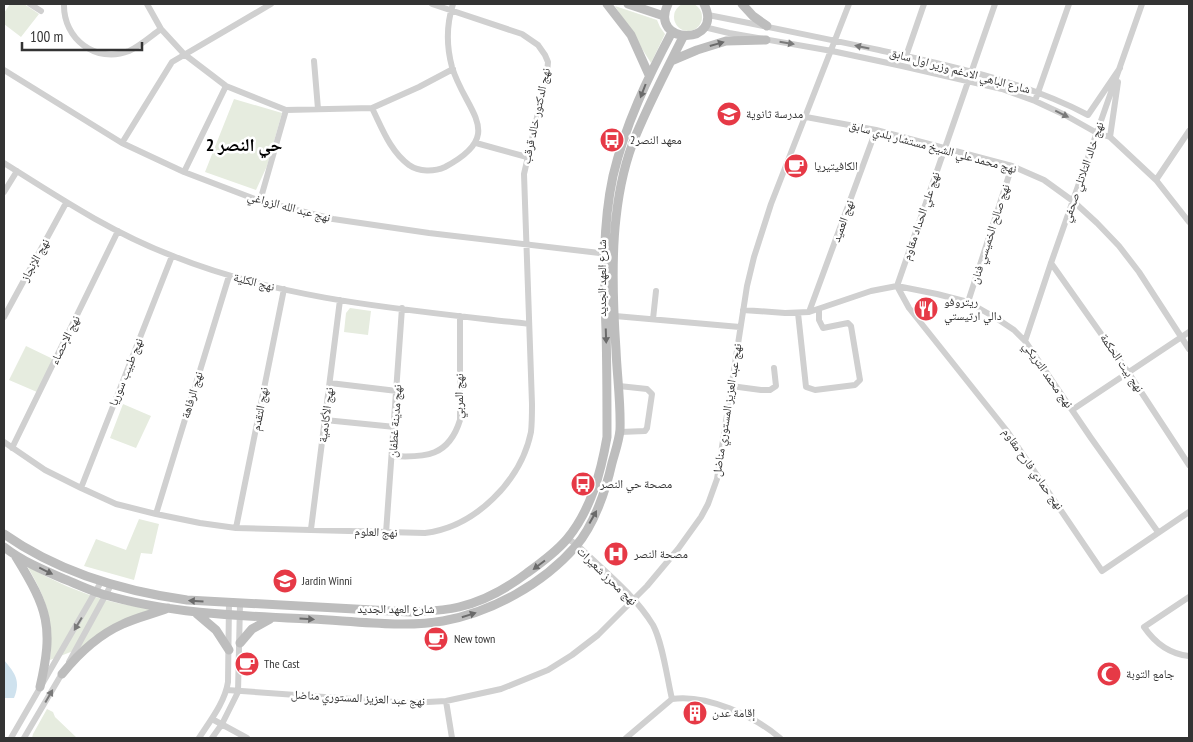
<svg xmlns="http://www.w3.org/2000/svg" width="1193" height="742" font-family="'PT Sans Narrow','Noto Naskh Arabic',sans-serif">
  <rect width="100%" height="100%" fill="#fff"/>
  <!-- green -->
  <path fill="#e6ecdf" d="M674 17a14 14 0 1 1 28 0a14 14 0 1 1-28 0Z
    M10 4H24L39 14 21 37 4 24V13Z
    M615 6 657 20 660 27 665 34 651 63Z
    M234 99 282 113 267 166 256 190 205 172Z
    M350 308 371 311 368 335 344 332 346 313Z
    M26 346 53 359 37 392 9 380Z
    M123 404 151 416 136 448 110 438Z
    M139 519 159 524 152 554 141 553 134 580 84 566 96 539 126 550Z
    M27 566C53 581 80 593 109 601 124 605 140 607 155 609L81 648 50 660C53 620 48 601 27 566Z
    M47 709 53 712 55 717 77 738H32L33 734Z"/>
  <!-- water -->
  <path fill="#cfe2ee" d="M4 660C15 673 21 681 14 698H4Z"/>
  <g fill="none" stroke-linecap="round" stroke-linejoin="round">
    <!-- minor -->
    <path stroke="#d0d0d0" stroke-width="6" d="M30 4 41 11
      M64 4C63 39 96 64 129 51 140 46 151 36 161 29
      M147 4 161 29 184 54 226 86 286 110 372 108 419 87 453 69
      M708 15C765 26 822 38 879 50 951 66 1023 81 1088 115L1120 68
      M704 27 729 33 832 51 902 66 1002 89 1035 101 1065 115 1097 133 1110 137 1156 180 1189 222
      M905 59 924 4
      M314 61 318 109
      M4 70 122 143 184 172 260 201 333 219 429 233 608 254
      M1035 101 1069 4
      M372 108C382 128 390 151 409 165 419 172 434 172 445 167 507 134 466 113 452 67 446 45 446 26 453 4
      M806 117 876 130 1012 166 1044 180 1073 201 1097 223 1119 246 1139 272 1189 349
      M1110 137 1118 82
      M122 143 172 62 271 4
      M476 143 527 157
      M4 163C58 197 112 233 173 256 285 301 410 310 529 324
      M184 172 226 86
      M1156 180 1189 131
      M4 192 17 171
      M260 201 286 110
      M1051 263 1128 372 1189 465
      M897 286 909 308 1007 431 1102 571 1189 512
      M897 286 995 4
      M968 302 1012 166
      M743 310 785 313 809 312 871 291 897 286 937 294 968 302 996 318 1014 330 1025 341 1091 438 1158 532
      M809 312 876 130
      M798 313 806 387 815 390 855 385 860 380 851 326 848 323 823 328 819 320V310
      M615 316 740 327
      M4 317 66 203
      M653 319 656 291
      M1025 341 1051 263 1142 4
      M330 383 397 391
      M619 386 647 389 652 394 647 428 645 431 620 432
      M731 386 761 390H770L776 386 774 368
      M1072 410 1189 332
      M325 420 395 427
      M4 442 45 470 81 488 116 504 156 514 200 523 236 528 425 533C475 527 521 481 531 432 532 423 532 413 532 404L524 174 547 74 548 62 545 55 538 45 522 34 432 4
      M12 448 118 231
      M392 456C426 458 449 456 460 420V316
      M81 488 172 256
      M156 514 229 276
      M236 528 284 289
      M311 529 340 300
      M386 533 402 308
      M567 538 577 545C603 570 634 594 653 625 663 644 667 678 672 699L626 738
      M1189 597 1144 627C1155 643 1169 654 1189 656
      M69 662 111 585
      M227 690 409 703 446 701 501 689 548 670 572 655 598 635 647 586 678 549 701 517 708 504 717 479 747 286 754 257 771 204 849 4
      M672 699C707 694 754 716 780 738
      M446 701 452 738
      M212 719 247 738
      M11 738 101 582
      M24 738 64 670
      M199 738C210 721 225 702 228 682L229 603
      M212 738 222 724 238 692 240 604"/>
    <!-- secondary -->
    <path stroke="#bdbdbd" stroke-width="9" d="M607 4 631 35 649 75
      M628 4 664 16
      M668 4C648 46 725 46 704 4
      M742 4 753 16 767 26
      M671 61 697 50 726 41 766 40
      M4 534C58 572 122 591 187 600L410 612C427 611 443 611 459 607 484 601 506 589 527 573 541 563 556 552 567 539 591 510 601 472 607 437 607 401 607 366 606 330 604 278 602 227 613 176 625 125 648 77 672 32
      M4 547C22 561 43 570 64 579 77 584 89 590 102 594 169 614 242 616 312 619 352 621 405 628 443 621 492 612 543 584 576 546 594 525 606 490 612 463 615 452 619 441 620 430 621 403 617 376 616 350 613 306 611 261 616 218 619 190 625 161 636 135 650 101 667 69 683 37
      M16 557C48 609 54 627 40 687
      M196 613 216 630 229 650
      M240 643 252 629 270 619
      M62 674C79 653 98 635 123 624 138 617 153 614 168 608"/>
  </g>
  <!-- one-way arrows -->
  <defs><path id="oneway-solid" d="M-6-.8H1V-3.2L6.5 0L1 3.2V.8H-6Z" transform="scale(1.25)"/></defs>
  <g fill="#7a7a7a">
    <use href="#oneway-solid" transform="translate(787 43) rotate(9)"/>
    <use href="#oneway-solid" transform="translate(862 47) rotate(-168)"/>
    <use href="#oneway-solid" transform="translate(1062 114) rotate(26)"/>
    <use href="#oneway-solid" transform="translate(78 624) rotate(121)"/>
    <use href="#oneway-solid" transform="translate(49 696) rotate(-60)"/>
  </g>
  <g fill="#6a6a6a">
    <use href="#oneway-solid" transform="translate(717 44) rotate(-16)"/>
    <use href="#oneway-solid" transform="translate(643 91) rotate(111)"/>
    <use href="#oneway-solid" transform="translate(606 336) rotate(88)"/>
    <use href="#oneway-solid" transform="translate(593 517) rotate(-61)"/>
    <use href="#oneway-solid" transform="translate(539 565) rotate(143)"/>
    <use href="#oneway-solid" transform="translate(46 571) rotate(26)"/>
    <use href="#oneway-solid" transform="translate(196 601) rotate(-177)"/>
    <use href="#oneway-solid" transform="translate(469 615) rotate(-17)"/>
    <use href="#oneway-solid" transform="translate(307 619) rotate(3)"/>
  </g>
  <!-- icons -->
  <defs>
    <symbol id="school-disc" viewBox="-11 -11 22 22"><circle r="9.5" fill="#e63946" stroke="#fff"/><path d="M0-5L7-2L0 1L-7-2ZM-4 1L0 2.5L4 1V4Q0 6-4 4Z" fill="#fff"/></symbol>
    <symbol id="bus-disc" viewBox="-11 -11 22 22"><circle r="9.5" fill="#e63946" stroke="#fff"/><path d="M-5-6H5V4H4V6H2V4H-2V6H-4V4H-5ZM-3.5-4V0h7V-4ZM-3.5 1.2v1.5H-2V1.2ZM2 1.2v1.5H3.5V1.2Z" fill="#fff"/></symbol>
    <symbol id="cafe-disc" viewBox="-11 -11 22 22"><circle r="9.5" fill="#e63946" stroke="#fff"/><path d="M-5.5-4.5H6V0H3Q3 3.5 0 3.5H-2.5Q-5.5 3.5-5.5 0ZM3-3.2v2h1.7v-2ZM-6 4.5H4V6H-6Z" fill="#fff"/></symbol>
    <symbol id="restaurant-disc" viewBox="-11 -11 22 22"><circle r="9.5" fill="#e63946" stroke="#fff"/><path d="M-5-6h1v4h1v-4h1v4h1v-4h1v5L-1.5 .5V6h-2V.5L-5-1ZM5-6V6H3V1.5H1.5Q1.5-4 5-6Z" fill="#fff"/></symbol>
    <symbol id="hospital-disc" viewBox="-11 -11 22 22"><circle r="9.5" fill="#e63946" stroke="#fff"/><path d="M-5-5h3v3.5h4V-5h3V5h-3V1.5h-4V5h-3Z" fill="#fff"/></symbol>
    <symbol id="mosque-disc" viewBox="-11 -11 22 22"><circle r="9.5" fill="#e63946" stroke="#fff"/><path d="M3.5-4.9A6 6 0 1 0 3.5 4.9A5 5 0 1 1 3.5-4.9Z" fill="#fff"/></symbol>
    <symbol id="building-disc" viewBox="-11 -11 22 22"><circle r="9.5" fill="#e63946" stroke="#fff"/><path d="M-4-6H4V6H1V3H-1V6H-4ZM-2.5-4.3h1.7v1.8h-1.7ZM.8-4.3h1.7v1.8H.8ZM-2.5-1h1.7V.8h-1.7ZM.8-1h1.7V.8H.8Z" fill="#fff"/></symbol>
  </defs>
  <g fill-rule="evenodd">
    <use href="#school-disc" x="715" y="100" width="28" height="28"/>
    <use href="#bus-disc" x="598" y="126" width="28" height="28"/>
    <use href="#cafe-disc" x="782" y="152" width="28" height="28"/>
    <use href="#restaurant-disc" x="912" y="295" width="28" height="28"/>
    <use href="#bus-disc" x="569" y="470" width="28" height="28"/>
    <use href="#hospital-disc" x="602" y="540" width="28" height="28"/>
    <use href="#school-disc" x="271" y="567" width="28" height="28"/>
    <use href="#cafe-disc" x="422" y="625" width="28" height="28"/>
    <use href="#cafe-disc" x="233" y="650" width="28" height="28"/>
    <use href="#mosque-disc" x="1095" y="660" width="28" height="28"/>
    <use href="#building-disc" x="681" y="699" width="28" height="28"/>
  </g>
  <g text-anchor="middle" stroke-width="5" stroke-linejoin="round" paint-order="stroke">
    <!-- street labels -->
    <g font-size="12" fill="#333" stroke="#fff">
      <text transform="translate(960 71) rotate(15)" y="4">شارع الباهي الادغم وزير اول سابق</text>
      <text transform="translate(536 116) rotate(-78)" y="4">نهج الدكتور خالد قرقب</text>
      <text transform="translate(933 147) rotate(15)" y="4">نهج محمد علي الشيخ مستشار بلدي سابق</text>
      <text transform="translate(1083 172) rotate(-71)" y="4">نهج خالد التلاتلي صحفي</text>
      <text transform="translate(289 207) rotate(15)" y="4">نهج عبد الله الزواغي</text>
      <text transform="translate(921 216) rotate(-71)" y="4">نهج علي الحداد مقاوم</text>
      <text transform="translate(843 221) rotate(-70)" y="4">نهج العميد</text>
      <text transform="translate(990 234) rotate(-72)" y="4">نهج صالح الخميسي فنان</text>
      <text transform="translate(35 260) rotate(-61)" y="4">نهج الإنجاز</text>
      <text transform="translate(602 278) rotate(-90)" y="4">شارع العهد الجديد</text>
      <text transform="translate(254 282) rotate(14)" y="4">نهج الكلية</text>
      <text transform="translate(65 340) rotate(-64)" y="4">نهج الإحصاء</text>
      <text transform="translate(1122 363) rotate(56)" y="4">نهج بيت الحكمة</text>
      <text transform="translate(126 372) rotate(-68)" y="4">نهج طبيب سوريا</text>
      <text transform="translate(1048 375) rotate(55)" y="4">نهج محمد التريكي</text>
      <text transform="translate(192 395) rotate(-73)" y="4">نهج الرفاهة</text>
      <text transform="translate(459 396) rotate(-89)" y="4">نهج المربي</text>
      <text transform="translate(260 409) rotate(-79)" y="4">نهج التقدم</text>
      <text transform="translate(727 410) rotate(-81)" y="4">نهج عبد العزيز المستوري مناضل</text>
      <text transform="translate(326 415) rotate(-83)" y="4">نهج الأكادمية</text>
      <text transform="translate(395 421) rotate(-86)" y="4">نهج مدينة غطفان</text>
      <text transform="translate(1033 469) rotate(55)" y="4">نهج حمادي فارح مقاوم</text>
      <text transform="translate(376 532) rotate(2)" y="4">نهج العلوم</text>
      <text transform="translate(607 576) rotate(44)" y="4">نهج محرز شعيرات</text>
      <text x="396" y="613">شارع العهد الجديد</text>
      <text transform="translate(358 698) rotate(3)" y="4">نهج عبد العزيز المستوري مناضل</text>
    </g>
    <!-- poi labels -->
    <g font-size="12" fill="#333" stroke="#fff" text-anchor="start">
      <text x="746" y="118">مدرسة ثانوية</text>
      <text x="630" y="144">معهد النصر2</text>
      <text x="814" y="170">الكافيتيريا</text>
      <text x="944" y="306">ريتروفو<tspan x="944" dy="14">دالي ارتيستي</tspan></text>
      <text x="600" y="488">مصحة حي النصر</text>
      <text x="634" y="558">مصحة النصر</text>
      <text x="302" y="585">Jardin Winni</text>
      <text x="454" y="643">New town</text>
      <text x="264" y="668">The Cast</text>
      <text x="1126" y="678">جامع التوبة</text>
      <text x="712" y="717">إقامة عدن</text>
    </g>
    <!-- district labels -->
    <g font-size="18" font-weight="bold" fill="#000" stroke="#fff">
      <text x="244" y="151">حي النصر 2</text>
    </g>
  </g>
  <!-- border -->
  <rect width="1193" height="742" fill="none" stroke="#333333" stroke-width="10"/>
  <!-- scale -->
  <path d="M22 42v8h120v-8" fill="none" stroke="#333333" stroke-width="2.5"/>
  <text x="30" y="42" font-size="15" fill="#333333" stroke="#ffffff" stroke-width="4" paint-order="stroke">100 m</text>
</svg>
